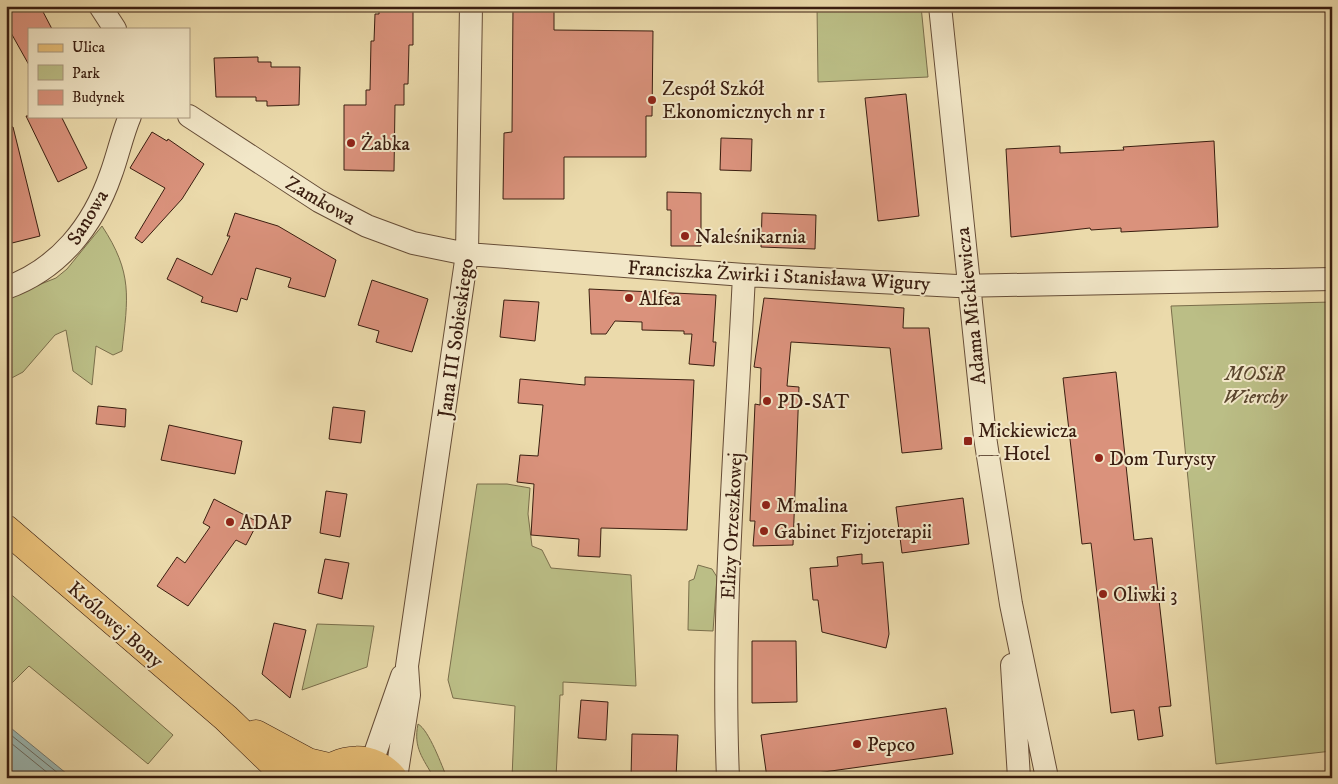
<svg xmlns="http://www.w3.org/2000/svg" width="1338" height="784" font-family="'IM FELL DW Pica',serif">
  <rect width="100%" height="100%" fill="#ebdaab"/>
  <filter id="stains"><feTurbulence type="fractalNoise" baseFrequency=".004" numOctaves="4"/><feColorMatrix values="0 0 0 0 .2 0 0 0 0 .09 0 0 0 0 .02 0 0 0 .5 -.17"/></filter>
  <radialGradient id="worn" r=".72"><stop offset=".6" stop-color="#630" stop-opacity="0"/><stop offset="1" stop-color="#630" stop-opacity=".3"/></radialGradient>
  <!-- green -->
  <path fill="#bbbe86" stroke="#7a6e4b" d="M817 6H921L928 77 818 82Z
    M102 226C133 273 128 297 122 351L113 355 96 346 92 385 73 371 66 330 55 335 23 372 6 381V298L56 278 67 269Z
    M1332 302V751L1216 764 1171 306Z
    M477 484H507L530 488 528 514 532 546 542 550 551 568 631 575 636 686 563 682V695H560L556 778H512L515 706 453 698 448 680Z
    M698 565 712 569 717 577 713 631 688 630 689 581 694 579Z
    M6 590 173 735 148 764 29 666 6 689Z
    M317 624 374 626 367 667 302 690Z
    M418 724C429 730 442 766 447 778H434C423 758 413 748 418 724Z"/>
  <!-- water -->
  <path fill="#9bb8b3" stroke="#747a72" d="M6 724 72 778H6Z"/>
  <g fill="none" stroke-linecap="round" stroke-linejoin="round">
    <!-- shore -->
    <path stroke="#6a6b62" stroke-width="1" d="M6 731 64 778
      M6 739 54 778"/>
  </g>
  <!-- building -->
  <path fill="#da927c" stroke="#3a1e10" d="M6 6H40L52 29H29V65L6 24Z
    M379 6H413V45H409L408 84H404V105H395L394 171 344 170V105H366V90H370L371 41H374L375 14H379Z
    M513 6H554V30L653 31 652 116H646V157H564V199H503L504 133 512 132Z
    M258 57V62H271V67H300L299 105 267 106V101H256V97H216L214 58Z
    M906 94 919 216 878 221 865 98Z
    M26 116H61L87 168 58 182Z
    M6 127H13L40 236 12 243 6 219Z
    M152 132 167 141 168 139 204 164 182 199 142 243 135 238 165 188 130 168Z
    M721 138 752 139 751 171 720 170Z
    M1214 141 1218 227 1121 232V228L1091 230 1090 228 1011 237 1006 149 1060 146V153L1124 150 1123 147Z
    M667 192 701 193V246H671V210H667Z
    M235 213 278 226 336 260 325 297 288 287 291 278 256 268 247 300 241 298 237 312 201 302 203 297 167 279 177 258 212 275 230 236H227Z
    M762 213 816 215 815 249 761 247Z
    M372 280 428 299 412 352 376 342 379 331 358 325Z
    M589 289 716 295 713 342H716L714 366 689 364 692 334H684V331L642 330V322L615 321 606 334H591Z
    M764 298 904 308 903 328H929L942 449 902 453 890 348 791 342 787 386 799 387 793 545 753 546 755 521H750L755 404 760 405 761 368 754 367Z
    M504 300 539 302 535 341 500 337Z
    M1116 372 1134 540 1152 538 1171 706 1159 707 1163 736 1138 740 1134 710 1111 713 1091 543 1082 544 1063 378Z
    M585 377 694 380 687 530 601 528 600 557 578 556 579 539 531 535 534 484 517 482 520 455 538 456 543 405 518 403 520 379 585 385Z
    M98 406 126 409 125 427 96 424Z
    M333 407 365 411 361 443 329 439Z
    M169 425 242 441 235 474 161 460Z
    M326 491 347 494 340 537 320 533Z
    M963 498 969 544 902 553 896 507Z
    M214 499 258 522 246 545 236 540 188 606 157 586 177 557 185 563 210 527 203 523Z
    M862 554V564L883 562 889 634 886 648 822 632 818 600H813L810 568 838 566 837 557Z
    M325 559 349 563 342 599 318 593Z
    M274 623 306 630 290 698 262 674Z
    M752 641H796L797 702 752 703Z
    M581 700 608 702 606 740 578 738Z
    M946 708 953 754 795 776V778H767L761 735Z
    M632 734 678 735 676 778H631Z"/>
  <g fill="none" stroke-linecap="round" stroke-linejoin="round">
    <defs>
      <path id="minor" d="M100 6 115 29
        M940 6 985 437 1011 604 1047 778
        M189 116 319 201 367 226 413 243 467 254 744 275 957 286 1332 279
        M6 288C59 269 93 226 111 174 118 155 122 135 130 116
        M1012 665 1019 778
        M372 762 402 676
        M396 778 409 695 407 666 467 254 471 6
        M728 778C721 610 736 443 744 275"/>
      <path id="major" d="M6 529 226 718 288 778
        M256 734 308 762 329 767
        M319 778C339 755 373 754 393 778"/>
    </defs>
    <!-- minor casing -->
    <use href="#minor" stroke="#664d37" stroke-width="24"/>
    <!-- major casing -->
    <use href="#major" stroke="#3a1e10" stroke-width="29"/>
    <!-- minor -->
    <use href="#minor" stroke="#f2e7c8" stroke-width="22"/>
    <!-- major -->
    <use href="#major" stroke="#e6bd76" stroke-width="28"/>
  </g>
  <!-- markers -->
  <g fill="#8f2418" stroke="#f2e7c8" stroke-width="2">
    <circle cx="652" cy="100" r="5"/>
    <circle cx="351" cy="143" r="5"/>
    <circle cx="685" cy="236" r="5"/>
    <circle cx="629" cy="298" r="5"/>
    <circle cx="767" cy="401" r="5"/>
    <rect x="963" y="436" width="10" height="10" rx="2.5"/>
    <circle cx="1099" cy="458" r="5"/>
    <circle cx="766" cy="505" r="5"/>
    <circle cx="230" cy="522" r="5"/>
    <circle cx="764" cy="531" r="5"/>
    <circle cx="1103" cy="594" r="5"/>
    <circle cx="857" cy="744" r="5"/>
  </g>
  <g text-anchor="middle" stroke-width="4" stroke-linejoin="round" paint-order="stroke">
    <!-- poi labels -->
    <g font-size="20" fill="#3a1e10" stroke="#f2e7c8" text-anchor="start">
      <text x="662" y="95">Zespół Szkół<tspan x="662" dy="23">Ekonomicznych nr 1</tspan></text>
      <text x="361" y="150">Żabka</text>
      <text x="695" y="243">Naleśnikarnia</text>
      <text x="639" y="305">Alfea</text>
      <text x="777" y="408">PD-SAT</text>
      <text x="978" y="437">Mickiewicza<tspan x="978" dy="23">— Hotel</tspan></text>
      <text x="1109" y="465">Dom Turysty</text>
      <text x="776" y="512">Mmalina</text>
      <text x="240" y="529">ADAP</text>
      <text x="774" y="538">Gabinet Fizjoterapii</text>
      <text x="1113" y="601">Oliwki 3</text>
      <text x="867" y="751">Pepco</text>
    </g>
    <!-- street labels -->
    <g font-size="20" fill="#3a1e10" stroke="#f2e7c8">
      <text transform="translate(321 200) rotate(30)" y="7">Zamkowa</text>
      <text transform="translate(87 217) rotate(-59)" y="7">Sanowa</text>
      <text transform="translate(779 275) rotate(3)" y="7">Franciszka Żwirki i Stanisława Wigury</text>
      <text transform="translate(970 306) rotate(-96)" y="7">Adama Mickiewicza</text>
      <text transform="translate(455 338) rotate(-82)" y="7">Jana III Sobieskiego</text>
      <text transform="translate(731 526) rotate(-87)" y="7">Elizy Orzeszkowej</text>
      <text transform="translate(116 624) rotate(41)" y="7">Królowej Bony</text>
    </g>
    <!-- park labels -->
    <g font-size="20" font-style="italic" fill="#5a462e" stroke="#f2e7c8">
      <text x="1255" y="380">MOSiR<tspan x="1255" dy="23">Wierchy</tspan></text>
    </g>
  </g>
  <!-- margin -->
  <rect width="1338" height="784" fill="none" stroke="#ebdaab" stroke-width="25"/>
  <rect x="8" y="8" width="1323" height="769" fill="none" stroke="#3a1e10" stroke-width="2.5"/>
  <rect x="12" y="12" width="1313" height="759" fill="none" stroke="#3a1e10"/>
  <!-- legend -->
  <rect x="28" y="28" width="162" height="90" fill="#f2e7c8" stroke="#a8977e"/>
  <rect x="38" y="44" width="25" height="8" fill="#e6bd76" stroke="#a8977e"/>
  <text x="72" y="52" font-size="15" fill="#3a1e10">Ulica</text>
  <rect x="38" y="65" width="25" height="15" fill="#bbbe86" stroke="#a8977e"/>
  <text x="72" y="78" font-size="15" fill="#3a1e10">Park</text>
  <rect x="38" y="90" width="25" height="15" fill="#da927c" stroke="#a8977e"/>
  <text x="72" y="102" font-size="15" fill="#3a1e10">Budynek</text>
  <rect width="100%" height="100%" filter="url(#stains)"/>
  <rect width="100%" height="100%" fill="url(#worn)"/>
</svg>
